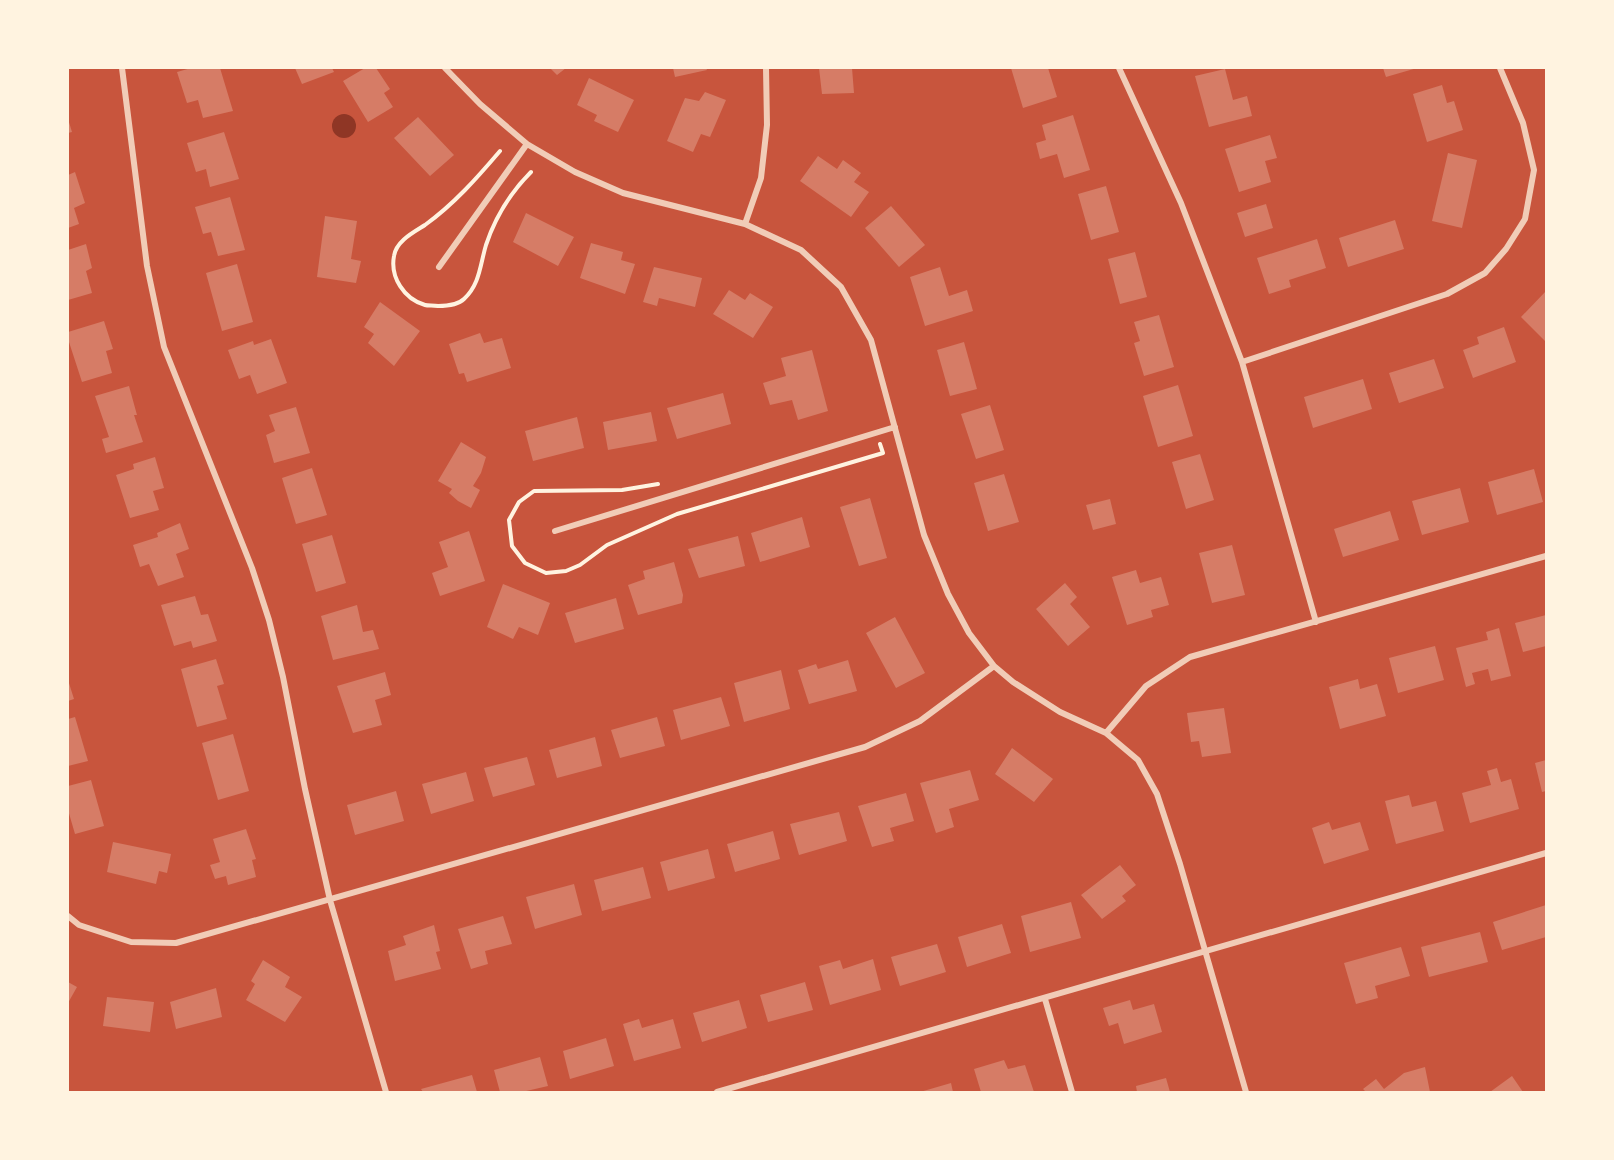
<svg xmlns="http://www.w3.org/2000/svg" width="1614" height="1160" font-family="Arial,sans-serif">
  <rect width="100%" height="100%" fill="#c8553d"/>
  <!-- water -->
  <path fill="#8f3625" d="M332 126a12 12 0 1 1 24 0a12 12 0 1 1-24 0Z"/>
  <!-- building -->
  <path fill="#d67c66" d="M191 68H220L233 111 203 118 198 100 187 103 177 72Z
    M295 68H332L334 72 302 84Z
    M365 68H376L390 89 384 93 393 107 368 122 343 81Z
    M550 68H566L557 75Z
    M673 68H706L707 70 675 77Z
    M819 68H852L854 93 822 94Z
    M1011 68H1048L1057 97 1023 108Z
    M1383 68H1417L1386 77Z
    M1225 69 1233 100 1247 96 1252 116 1209 127 1195 76Z
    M589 78 634 100 618 132 594 121 597 115 577 105Z
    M1442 85 1447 103 1454 101 1463 130 1427 142 1413 94Z
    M705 92 726 100 710 137 701 134 693 152 667 141 685 98 699 101Z
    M1073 115 1090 170 1064 178 1057 154 1040 159 1036 143 1046 140 1042 125Z
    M418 117 454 155 430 176 394 138Z
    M68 119 72 132 68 133Z
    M224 132 239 179 210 187 206 169 196 172 187 143Z
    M1270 135 1277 158 1265 161 1271 182 1239 192 1225 149Z
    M1448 153 1477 160 1462 228 1432 221Z
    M818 156 837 169 843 160 861 173 854 182 869 192 851 217 800 181Z
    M75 172 85 203 74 208 79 224 68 228V175Z
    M1106 186 1119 232 1091 240 1078 194Z
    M230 197 245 250 218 256 211 232 203 234 195 207Z
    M1266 204 1273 228 1245 237 1237 213Z
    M891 206 925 245 899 267 865 228Z
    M526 213 574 237 558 266 513 242Z
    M325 216 357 221 351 259 361 261 356 283 317 277Z
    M1395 220 1404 249 1348 267 1339 238Z
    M1317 239 1326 268 1289 280 1291 287 1269 294 1257 258Z
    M591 243 623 252 621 260 635 264 625 294 580 278Z
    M86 244 92 268 86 271 92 293 68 300V250Z
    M1135 252 1147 297 1120 304 1108 259Z
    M237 264 253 322 222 331 206 273Z
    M654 267 702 278 695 307 659 298 657 306 643 302Z
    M940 267 949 296 967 290 973 311 925 326 910 277Z
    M729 290 745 300 750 293 773 307 753 338 713 314Z
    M1546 291V342L1521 317Z
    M380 302 420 331 394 366 368 343 374 334 364 327Z
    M1159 315 1174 367 1144 376 1134 343 1140 341 1134 322Z
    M104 321 113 349 106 351 112 373 82 382 68 339V332Z
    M1504 327 1516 362 1473 378 1463 350 1479 344 1477 337Z
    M480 333 484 343 502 338 511 368 467 382 464 373 459 374 449 344Z
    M271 339 287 383 257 394 250 375 239 379 228 350 253 341 254 345Z
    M964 342 977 389 950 396 937 350Z
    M812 350 828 411 798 420 792 400 770 405 763 383 786 376 781 358Z
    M1434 359 1444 388 1399 403 1389 373Z
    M1363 379 1372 409 1313 428 1304 397Z
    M1178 385 1193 436 1158 447 1143 396Z
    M129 386 137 415H134L143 442 106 453 102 439 109 437 95 396Z
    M723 393 731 424 677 439 667 408Z
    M990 405 1004 450 976 459 961 414Z
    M296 407 310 453 274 463 266 435 275 431 269 415Z
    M651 412 657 441 608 450 603 422Z
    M577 417 584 448 533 461 525 431Z
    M461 442 486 457 481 473 473 486 480 490 471 508 458 501 449 493 452 489 438 481Z
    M1200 454 1214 500 1186 509 1172 462Z
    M155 457 164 488 153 491 159 510 130 518 116 475 134 469 133 464Z
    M312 468 327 515 296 524 282 478Z
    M1534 469 1543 502 1497 515 1488 482Z
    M1004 474 1019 522 988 531 974 483Z
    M1460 488 1469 522 1422 535 1412 501Z
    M870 498 887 558 859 566 840 507Z
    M1110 499 1116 524 1093 530 1086 505Z
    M1390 511 1399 540 1343 557 1334 529Z
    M802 517 810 547 760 562 751 533Z
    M180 523 189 549 176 554 184 577 158 586 149 564 140 567 133 545 158 537 157 533Z
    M469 531 485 581 440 596 432 573 448 567 439 542Z
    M332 535 346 583 316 592 302 544Z
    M738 536 745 566 699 578 688 549Z
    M1232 545 1245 595 1212 603 1199 553Z
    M674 562 683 595 682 603 638 615 628 585 645 579 643 571Z
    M1136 570 1140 583 1161 577 1169 605 1151 610 1153 617 1127 625 1112 577Z
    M1065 583 1077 597 1070 604 1090 627 1068 646 1036 609Z
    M503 584 550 603 538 635 519 627 513 639 487 627Z
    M195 596 201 615 208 614 217 641 193 648 191 641 174 646 161 605Z
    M616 598 624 629 575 643 565 613Z
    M357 605 363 632 373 630 379 649 333 660 321 616Z
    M1546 615V646L1523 652 1515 623Z
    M895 617 925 673 896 688 866 633Z
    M1499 628 1511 676 1491 681 1488 669 1472 673 1475 684 1466 687 1456 648 1488 640 1486 632Z
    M1435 646 1444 680 1398 693 1389 658Z
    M216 659 224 684 217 686 227 719 197 727 181 669Z
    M848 660 857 691 809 704 798 670 816 664 818 669Z
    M781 670 790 709 744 722 734 683Z
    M385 672 391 695 375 700 382 725 353 733 337 686Z
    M1358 679 1360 689 1377 684 1386 716 1340 729 1329 687Z
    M68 680 74 699 68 701Z
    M721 697 730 726 681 740 673 710Z
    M1224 708 1231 753 1202 757 1199 741 1191 742 1187 713Z
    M75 717 88 761 68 766V719Z
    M657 717 665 746 620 758 611 730Z
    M233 734 249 791 218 800 202 743Z
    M595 737 602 766 557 778 549 750Z
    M1012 748 1053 779 1034 802 995 774Z
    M527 757 535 785 493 797 484 768Z
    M1546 760V791L1542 792 1535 763Z
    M1497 768 1501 782 1511 779 1519 809 1470 823 1462 793 1491 785 1487 771Z
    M970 770 979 800 949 809 954 827 936 833 920 783Z
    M466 772 474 801 431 814 422 784Z
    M91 780 104 826 75 834 68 810V786Z
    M396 791 404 821 355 835 347 805Z
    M906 793 914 821 890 828 894 841 872 847 858 806Z
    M1409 795 1412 807 1436 801 1444 831 1396 844 1385 801Z
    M839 812 847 841 799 855 790 824Z
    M1329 822 1332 830 1360 822 1369 850 1324 864 1312 828Z
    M246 829 256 859 252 860 256 877 228 885 226 876 215 879 210 865 220 862 213 839Z
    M773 831 780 859 735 872 727 844Z
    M113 842 171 854 167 873 159 871 156 884 107 872Z
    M708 849 715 878 668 891 660 862Z
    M1120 865 1136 885 1122 896 1126 901 1102 919 1081 895Z
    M643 867 651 898 602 911 594 880Z
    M574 884 582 915 535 929 526 897Z
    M1071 902 1081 938 1030 952 1021 916Z
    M1546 905V937L1502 950 1493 922Z
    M503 916 512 944 485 951 488 964 471 969 458 929Z
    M1002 924 1011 953 967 967 958 937Z
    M434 925 440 951 436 952 441 969 395 981 388 951 406 945 403 936Z
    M1480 932 1488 962 1429 977 1421 947Z
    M937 944 946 972 900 986 891 957Z
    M1401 947 1410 976 1375 986 1378 998 1356 1004 1344 963Z
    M873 959 881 990 830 1005 819 966 840 960 843 969Z
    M263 960 290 977 285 987 302 997 285 1022 246 1000 255 984 251 981Z
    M68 982 77 987 68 1003Z
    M805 982 813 1010 768 1022 760 995Z
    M216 988 222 1017 176 1029 170 1002Z
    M107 997 154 1002 150 1032 103 1026Z
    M739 1000 747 1028 702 1042 693 1013Z
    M1130 1000 1133 1010 1154 1004 1162 1032 1124 1044 1118 1023 1109 1026 1103 1008Z
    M639 1019 642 1028 673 1019 681 1048 634 1061 623 1024Z
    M606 1038 614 1066 570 1079 563 1051Z
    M540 1057 548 1086 522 1092H500L494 1070Z
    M1004 1060 1008 1069 1025 1065 1034 1092H981L974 1069Z
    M1425 1067 1430 1092H1366L1363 1089 1376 1079 1384 1089 1404 1073Z
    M472 1075 477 1092H423L421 1089Z
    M1512 1076 1523 1092H1490Z
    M1166 1078 1170 1092H1137L1136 1086Z
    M951 1083 953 1092H920Z"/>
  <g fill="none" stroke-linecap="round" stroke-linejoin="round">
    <!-- path -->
    <path stroke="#fff3e0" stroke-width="4" d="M500 151C477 178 454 204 425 225 414 232 396 241 394 256 390 277 404 299 425 305 428 306 434 305 438 306 447 306 458 305 464 299 480 284 480 265 486 245 495 218 511 192 531 172
      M658 484 622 490 534 491 519 502 509 520 512 546 525 563 546 573 566 571 580 565 607 545 677 514 883 453 880 444"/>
    <!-- minor -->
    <path stroke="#f1ccb7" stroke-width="6" d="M122 68 147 266 164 347 252 568 269 620 283 677 305 789 330 900 386 1092
      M445 68 480 104 527 144 575 172 623 193 745 224 801 250 841 287 871 340 924 535 948 594 969 633 994 666 1013 682 1060 712 1106 733 1138 760 1157 794 1180 864 1246 1092
      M1119 68 1181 203 1242 362 1316 622
      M745 224 761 178 767 125 766 68
      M439 267 527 144
      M1242 362 1447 294 1485 273 1506 249 1525 219 1534 170 1523 123 1500 68
      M555 531 895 427
      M1106 733 1146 686 1190 657 1546 556
      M68 916 79 925 131 942 176 943 865 747 920 721 994 666
      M1045 999 1072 1092
      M717 1092 1546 853"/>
  </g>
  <!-- border -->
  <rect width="1614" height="1160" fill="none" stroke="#fff3e0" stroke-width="138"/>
</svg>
